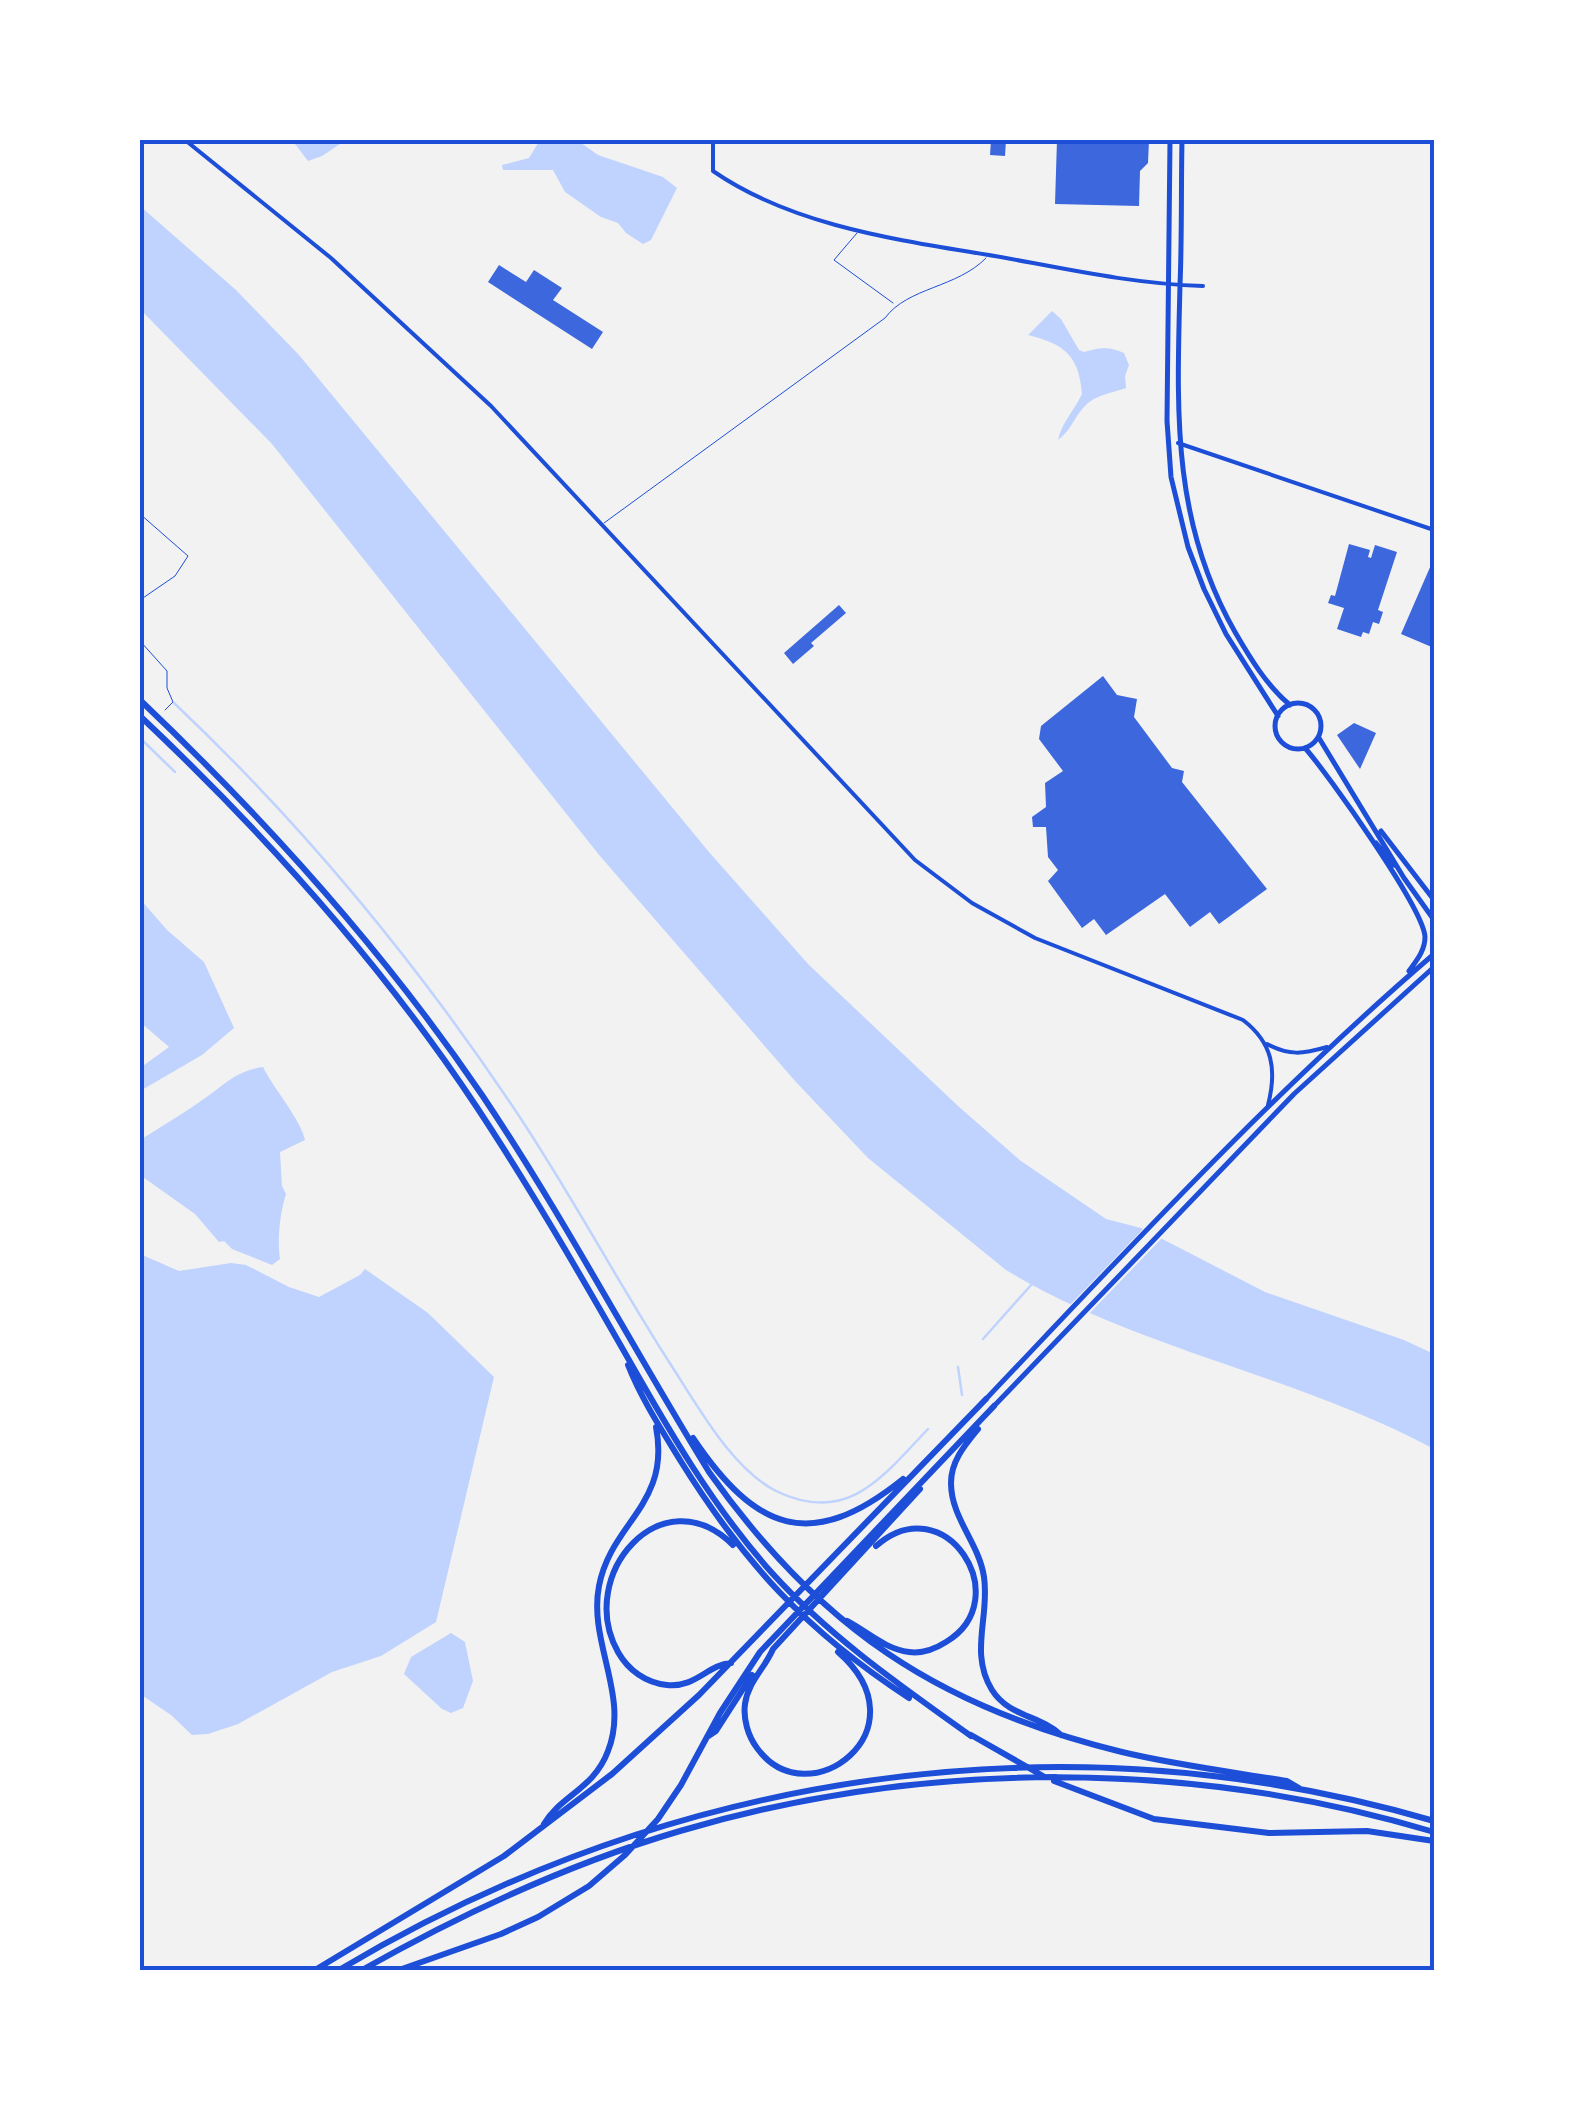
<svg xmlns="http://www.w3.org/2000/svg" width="1574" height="2110" font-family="Montserrat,sans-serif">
  <rect width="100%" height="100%" fill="#f2f2f2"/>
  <!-- water -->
  <path fill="#bfd3fe" d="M292 140H346L322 156 308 161Z
    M540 140H577L598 155 663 177 677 188 651 240 643 244 626 233 618 223 601 217 565 192 553 170H503L502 165 529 158Z
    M140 206 236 290 299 355 709 852 809 965 958 1106 1021 1161 1106 1219 1141 1228 1265 1292 1404 1340 1434 1354V1449C1297 1375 1139 1350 1006 1270L868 1158 795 1081 600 856 272 444 140 309Z
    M1052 311 1061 319 1079 350 1084 352C1100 348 1107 346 1124 353L1129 365 1125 376 1126 388C1112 393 1094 395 1083 408 1072 421 1072 429 1058 440 1062 422 1074 411 1082 394 1079 355 1064 344 1028 335Z
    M140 899 167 930 204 962 234 1028 202 1055 140 1091V1068L169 1047 140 1022Z
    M263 1067C274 1089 301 1120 305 1140L280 1152 282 1186 286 1194C280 1212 277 1241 280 1259L272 1265 232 1249 224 1241 219 1242 195 1214 140 1175V1140C162 1126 186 1112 208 1096 227 1082 239 1070 263 1067Z
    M140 1254 179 1271 231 1263 246 1265 289 1287 319 1297 360 1275 365 1269 428 1313 494 1377 436 1622 381 1656 332 1672 238 1724 208 1734 192 1735 171 1715 140 1694Z
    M451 1633 465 1642 473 1681 463 1708 451 1713 442 1709 404 1674 411 1657Z"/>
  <!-- pier -->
  <path fill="#f2f2f2" d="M1146 1226 1164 1236 1086 1317 1068 1307Z"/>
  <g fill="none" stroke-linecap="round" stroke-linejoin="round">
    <!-- stream -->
    <path stroke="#bfd3fe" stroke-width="2.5" d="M174 703C301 823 412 957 509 1101 567 1186 615 1278 671 1365 697 1405 732 1469 776 1491 848 1526 883 1476 928 1429
      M140 738 175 772
      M983 1339 1032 1284
      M958 1367 962 1395"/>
  </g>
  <!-- building -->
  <path fill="#3d67dc" d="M991 140H1006L1005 156 990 155Z
    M1057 140H1149L1148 163 1140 171 1139 206 1055 204Z
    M499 265 526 282 534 270 562 288 553 300 603 332 592 349 488 282Z
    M1349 544 1370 550 1368 557 1371 558 1375 545 1397 552 1378 610 1383 612 1379 624 1373 622 1369 634 1363 632 1361 637 1337 629 1344 608 1328 603 1331 595 1335 596Z
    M1434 558V648L1401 634Z
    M839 605 846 613 811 643 814 646 793 664 784 653Z
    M1103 676 1117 695 1137 699 1134 717 1172 768 1184 771 1182 782 1267 889 1219 924 1210 912 1190 927 1165 894 1106 935 1094 919 1082 928 1048 881 1058 870 1048 857 1046 827H1033L1032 817 1046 807 1045 783 1063 771 1039 739 1041 726Z
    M1354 723 1376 733 1360 769 1337 735Z"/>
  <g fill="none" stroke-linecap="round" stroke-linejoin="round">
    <!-- path -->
    <path stroke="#1d4ed8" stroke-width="1" d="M140 514 188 556 175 576 140 600
      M140 641 167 671V688L173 702 165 710
      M140 737 143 733"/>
    <!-- service -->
    <path stroke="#1d4ed8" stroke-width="1" d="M857 233 834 260 893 303
      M604 523 885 318C908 287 957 288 986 258"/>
    <!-- minor -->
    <path stroke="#1d4ed8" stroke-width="4" d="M185 140 331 258 491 406 915 860 972 903 1035 938 1243 1020C1273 1043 1277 1070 1268 1105
      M713 140V171C797 229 908 241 1006 258 1071 270 1136 284 1203 286
      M1178 443 1434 530
      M1267 1044C1289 1056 1303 1054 1327 1047"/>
    <!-- secondary -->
    <path stroke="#1d4ed8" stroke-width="5" d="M1170 140 1167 421 1171 477 1188 547 1204 589 1226 634 1278 716
      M1182 140C1181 188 1182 237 1180 285 1177 409 1171 520 1235 632 1250 658 1267 686 1290 705
      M1275 726a23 23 0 1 1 46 0a23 23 0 1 1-46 0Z
      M1319 738 1404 878
      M1305 748C1328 774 1424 909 1425 937 1425 951 1416 961 1409 971
      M1381 831 1434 900
      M1376 843 1394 865
      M1404 878 1434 920
      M986 1399C1131 1246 1274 1091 1434 954
      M994 1406 1294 1094 1434 967"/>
    <!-- motorway -->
    <path stroke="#1d4ed8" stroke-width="6" d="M140 700C266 820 384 951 482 1095 564 1217 632 1347 709 1472 819 1627 937 1707 1122 1752 1176 1765 1232 1772 1287 1781L1299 1788
      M140 716C265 834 381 963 476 1106 529 1186 577 1269 625 1353 668 1429 713 1507 772 1573 830 1637 901 1686 971 1736
      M628 1365C641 1398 661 1429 680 1460 744 1563 806 1631 909 1698
      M978 1429C965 1445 951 1461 951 1483 951 1518 979 1543 984 1577 990 1616 969 1653 992 1690 1009 1717 1040 1715 1061 1735
      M693 1438C755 1530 810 1554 903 1479
      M847 1621C868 1632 885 1649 909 1652 923 1654 935 1649 946 1642 1018 1599 945 1485 876 1546
      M773 1649C765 1668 748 1682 745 1704 743 1719 748 1736 757 1748 808 1819 927 1729 838 1652
      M773 1649 920 1489
      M731 1663C707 1665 696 1688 667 1685 646 1683 628 1670 618 1652 575 1575 662 1475 733 1545
      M971 1735 1043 1776
      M707 1737 716 1731 752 1675
      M1054 1781 1154 1819 1269 1833 1367 1831 1434 1841
      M544 1824C560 1796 594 1789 608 1751 630 1696 588 1642 599 1586 611 1522 671 1505 656 1427
      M315 1970 504 1856 612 1774 699 1695 986 1399
      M339 1970C672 1772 1060 1712 1434 1821
      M362 1970C463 1913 568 1864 680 1831 924 1759 1191 1759 1434 1832
      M399 1970 501 1934 538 1917 589 1886 625 1855 658 1819 681 1785 720 1713 760 1652 994 1406"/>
  </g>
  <!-- border -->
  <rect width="1574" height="2110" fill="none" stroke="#ffffff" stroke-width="285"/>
  <rect x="142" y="142" width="1290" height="1826" fill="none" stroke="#1d4ed8" stroke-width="4"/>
</svg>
